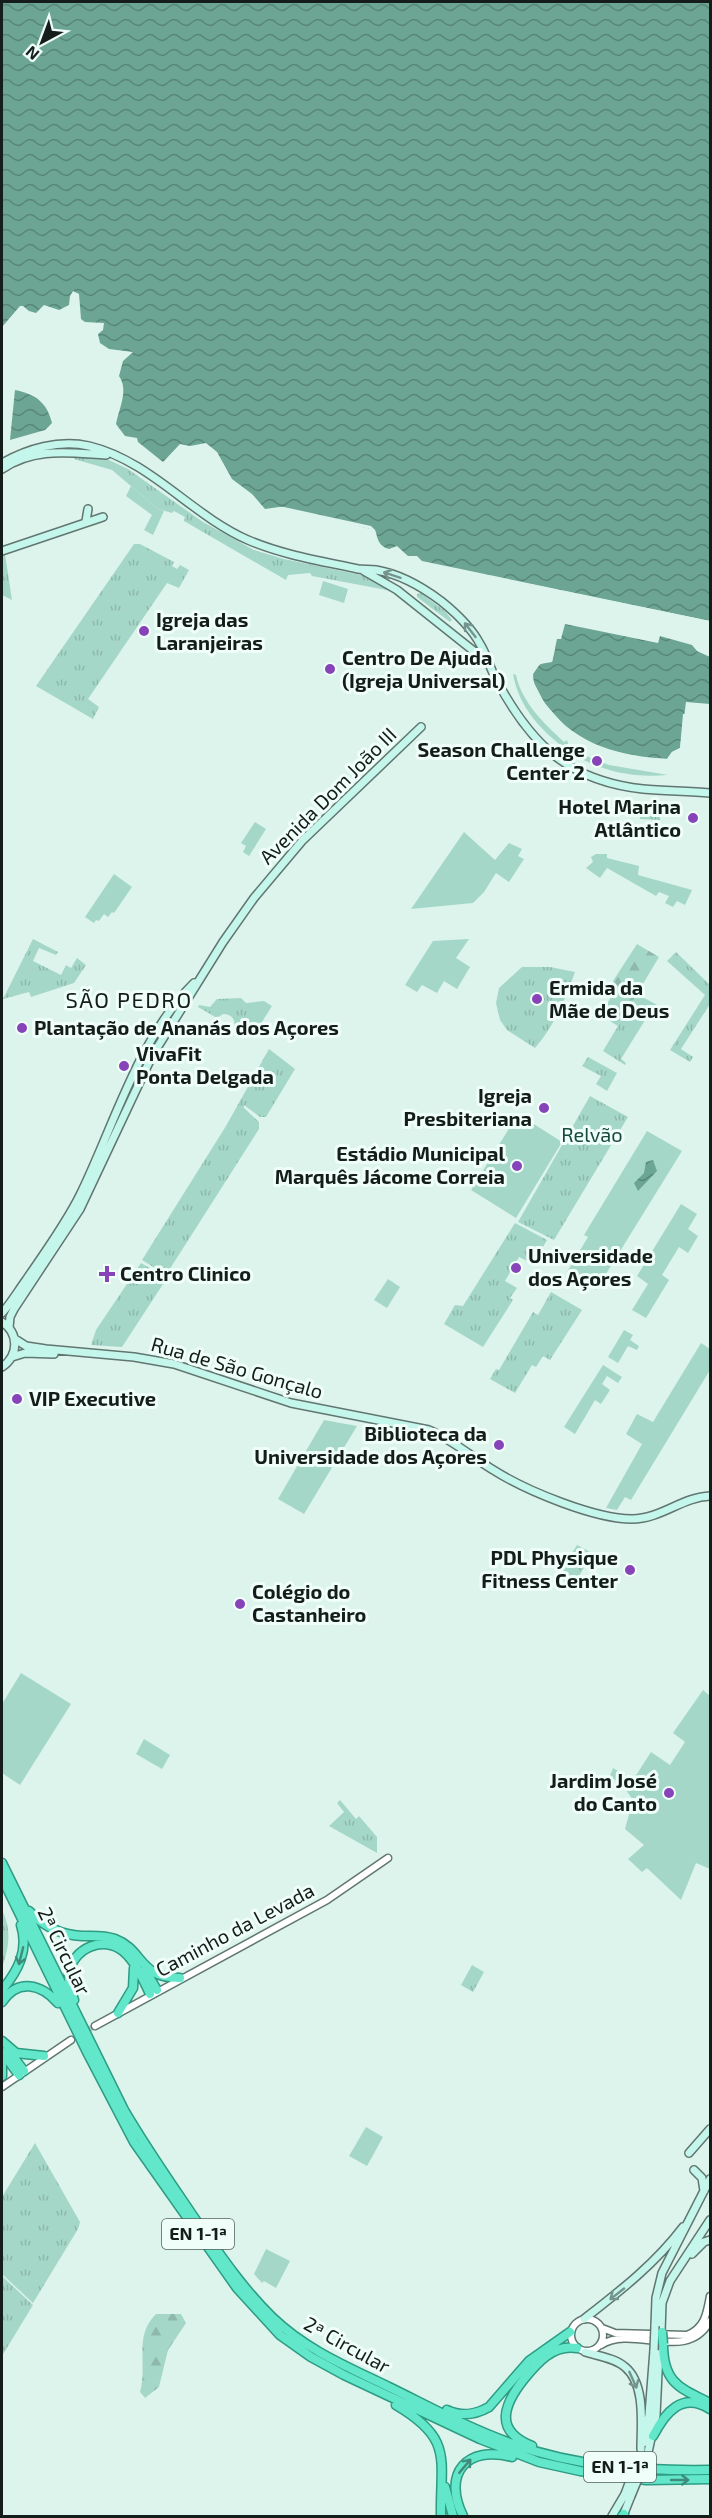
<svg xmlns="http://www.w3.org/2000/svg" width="712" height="2518" font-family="'Exo 2',sans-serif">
  <defs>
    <pattern id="grass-tufts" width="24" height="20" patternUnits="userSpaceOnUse" patternTransform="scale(1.5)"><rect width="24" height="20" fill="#a5d7c8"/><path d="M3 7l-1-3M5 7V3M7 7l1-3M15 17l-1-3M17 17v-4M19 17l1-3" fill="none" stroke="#8db8ab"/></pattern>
    <pattern id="forest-firs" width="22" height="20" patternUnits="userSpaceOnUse" patternTransform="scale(1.5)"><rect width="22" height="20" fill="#a5d7c8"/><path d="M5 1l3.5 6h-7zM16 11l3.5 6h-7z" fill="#8db8ab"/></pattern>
    <pattern id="water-waves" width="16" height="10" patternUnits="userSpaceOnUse" patternTransform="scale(1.5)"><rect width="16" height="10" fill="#6ca594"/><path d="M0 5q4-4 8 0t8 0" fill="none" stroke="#588678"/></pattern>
  </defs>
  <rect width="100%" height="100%" fill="#dcf4ec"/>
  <!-- grass -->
  <path fill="url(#grass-tufts)" d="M74 456 109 460 128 469 203 522 254 550 284 559 366 576 383 582 448 631 446 633 392 591 312 576 310 573 288 575 286 580 184 521 185 517 174 511 172 513 158 509 112 470 74 459Z
    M134 544H140L174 562 172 566 177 569 180 565 189 570 179 588 167 583 88 699 99 707 93 719 36 686Z
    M5 554 12 600 2 595V555Z
    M421 593 445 611 452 620 450 622 417 597V594Z
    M639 805 657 806 660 820 640 819Z
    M255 822 266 829 249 856 243 852 246 846 241 843Z
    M33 939 58 952 56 955 39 948 33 961 61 975 66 965 71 968 77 958 86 965 74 983 31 997 29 992 3 999Z
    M676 952 710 985V1004L681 1049 693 1057 690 1062 670 1050 705 995 667 961Z
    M522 967H550L575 972C565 1000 554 1026 535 1048L507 1030 500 1020 496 1003 499 988Z
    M637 994 659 1006 651 1020 647 1017 621 1059 626 1063 625 1065 603 1051Z
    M241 998 246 1003 264 1001 272 1006 252 1038 234 1027C236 1019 231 1014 223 1014L217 1018 198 1007 199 1005 210 1007 217 999Z
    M269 1049 295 1069 266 1117H260L244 1105V1108L259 1122V1129L166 1275 142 1260 226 1126Z
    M588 1057 617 1073 607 1091 596 1084 601 1076 582 1066Z
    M590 1096 628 1117 554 1240 518 1222Z
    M515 1223 547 1240 533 1264 519 1257 505 1281 517 1288 510 1298 513 1300 483 1347 444 1324 455 1305 463 1306Z
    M141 1263 167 1278 122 1347 91 1345 96 1330Z
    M551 1292 582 1310 550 1360 543 1356 536 1367 532 1365 515 1393 490 1379 496 1369 499 1370 533 1312 538 1315Z
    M577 1545 592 1553 573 1587 558 1576Z
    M340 1800 356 1819 359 1816 377 1837V1853L329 1826 344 1812 337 1803Z
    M2 1910C12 1930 9 1947 2 1968Z
    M472 1965 484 1972 473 1992 461 1985Z
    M35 2143 80 2222 78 2229 33 2303 2 2274V2197Z
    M2 2276 33 2305 2 2356Z"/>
  <!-- forest -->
  <path fill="url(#forest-firs)" d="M637 944 659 957 618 1026 600 1015 616 989 613 981Z
    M156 2314H181L186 2323 168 2350 159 2387 145 2398 140 2392C148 2363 133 2337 156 2314Z"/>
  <!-- garden -->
  <path fill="#a5d7c8" d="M131 486 158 509 164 511 153 535 144 530 152 515 126 496Z
    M323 581 348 589 344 603 319 595Z
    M513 674 516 675C522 703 544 723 564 742L567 740 569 746 566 749C540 730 519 707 513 674Z
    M582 751 581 754 609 765 668 775C634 778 604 772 574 755Z
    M464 832 495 860 509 843 522 849 518 856 524 859 509 882 496 873 484 892 473 903 411 909Z
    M596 854H607V858L639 866 638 875 692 890 685 905 677 901 673 907 665 903 669 896 659 892 656 896 607 868 600 878 586 868 593 862 591 857Z
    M114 874 132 887 114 913 112 912 108 917 104 914 99 921 96 920 94 923 85 917Z
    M469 939 456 958 470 967 457 989 444 981 437 993 422 985 417 992 405 985 433 941Z
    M518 1114 562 1142 516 1218 471 1190Z
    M647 1131 682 1151 596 1290 567 1272 588 1237 584 1235Z
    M681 1204 697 1214 688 1229 698 1236 688 1253 679 1247 662 1275 669 1280 646 1318 632 1310 648 1284 637 1276Z
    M388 1279 400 1287 387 1308 374 1300Z
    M624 1330 633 1335 630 1340 639 1346 637 1350 628 1346 618 1363 608 1357Z
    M701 1343 710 1349V1370L631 1500 625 1497 617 1510 606 1508 642 1444 626 1434 637 1414 653 1422Z
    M603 1365 622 1377 618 1383 607 1376 602 1384 610 1390 601 1404 595 1400 575 1434 564 1427Z
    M324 1420 357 1426 304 1514 278 1499Z
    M21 1673 71 1704 20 1785 2 1773V1704Z
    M703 1690 710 1696V1869L696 1863 681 1900 647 1868 642 1872 628 1859 644 1845 625 1829 633 1800 623 1786 610 1776 613 1768 633 1780 651 1752 670 1765 685 1742 673 1733Z
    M144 1739 170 1755 162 1769 136 1754Z
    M366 2127 383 2137 367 2166 349 2156Z
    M266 2249 290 2261 276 2288 264 2281 262 2283 254 2274Z"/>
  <!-- water -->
  <path fill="url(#water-waves)" d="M2 2H710V621L422 561 417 556H408L397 546 389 549C378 546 378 539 375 530L279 507 265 509 252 494 232 479 217 452 206 443 190 446 180 444 163 462 138 442 137 438 125 436 116 424C119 408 129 390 119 376L123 361 133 352 109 349 100 343 98 334 103 330 104 323 85 322 81 319 79 294 73 291 70 296 69 305 59 310 44 305 36 313 29 311 23 306H20L2 327Z
    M15 390C35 394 47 402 52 423L45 430 10 440Z
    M565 624 658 643 660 636 692 645 697 651 710 657V704L686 702 680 748 672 752 667 759C622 756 577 746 548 707 540 697 533 687 533 674L540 664 552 662 557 639H561Z
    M653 1160 657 1171 638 1191 634 1183 644 1173 646 1162Z"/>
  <!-- pier -->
  <path fill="#dcf4ec" d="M279 507H284L371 526 375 530 377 539 374 540 373 531 370 529 284 510 274 512Z
    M418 561 710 621V624L421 564Z
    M553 648 555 649 552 662H545L537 666 533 674V681L545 704 566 727 589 742 609 750 637 757 667 759 672 752 680 748 683 714H685L682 750 673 753 669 762 637 759 598 749 569 731 544 705 531 682 532 669 539 662 551 659Z"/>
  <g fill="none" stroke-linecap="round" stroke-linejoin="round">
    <!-- tertiary-tunnel -->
    <path stroke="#b4c9c2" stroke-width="6" stroke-dasharray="6 3" stroke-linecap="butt" d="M71 2040 95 2026"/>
    <defs>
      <path id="tertiary" d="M95 2026 327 1900 388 1858
        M2 2087 71 2040
        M571 2335a16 16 0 1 1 32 0a16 16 0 1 1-32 0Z
        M602 2328 615 2333 687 2335C705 2328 707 2313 710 2296
        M601 2345C633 2324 687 2364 710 2321"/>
      <path id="secondary" d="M2 463C27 449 59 439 89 446 151 461 191 515 248 540 283 555 321 561 358 569 364 570 370 569 376 570 400 574 421 586 441 601 456 613 471 627 480 644 487 655 490 669 497 681 531 744 568 781 643 789 665 791 688 791 710 793
        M2 469C35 447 69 453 106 455
        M86 521 88 509
        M2 551 103 517
        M364 571 397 590 485 660
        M2 1313C11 1303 18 1291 26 1280 45 1252 65 1225 80 1195 114 1126 138 1038 194 983
        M2 1322C19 1333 19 1355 2 1367
        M9 1328 10 1317 14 1309 80 1209 152 1056 223 942 254 898 302 841 421 727
        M15 1339 26 1346 46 1349 134 1357 174 1364 291 1403 429 1430C453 1440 473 1458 495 1471 527 1491 595 1519 632 1519 661 1519 682 1497 710 1496
        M12 1357 25 1353 54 1354
        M689 2153 710 2129
        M694 2170 702 2178 704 2191
        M692 2254 704 2242 710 2240
        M584 2319C620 2291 655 2264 683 2227
        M655 2326 656 2298 662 2273 710 2179
        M661 2332 662 2303 670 2281 710 2220
        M585 2352C598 2356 615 2358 625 2367 646 2384 641 2425 641 2449
        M643 2443 649 2415 654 2350
        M647 2457 656 2415 659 2351
        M612 2516 625 2494
        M623 2516 631 2496"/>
      <path id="trunk" d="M2 1863 124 2110C145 2146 168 2179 191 2213 216 2249 241 2287 272 2317 306 2350 348 2367 389 2387 430 2407 470 2429 513 2444 576 2467 644 2471 710 2470
        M2 1878 88 2054 134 2142 237 2288 280 2335 311 2357 344 2375 480 2439 539 2462 580 2471 646 2480 710 2479
        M29 1911C44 1927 61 1935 82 1936 93 1936 104 1935 115 1939 144 1950 138 1978 180 1978
        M145 1970 157 1990
        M2 1990C18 1971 29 1950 21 1925
        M74 2000C71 1991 68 1982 69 1973 73 1948 104 1935 123 1951 136 1962 143 1979 150 1994
        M2 2002C18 1978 41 1984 58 2003
        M118 2013 133 1988 134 1968
        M2 2041 16 2053 44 2056
        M8 2050 24 2071
        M2 2052 19 2075
        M2 2061V2076
        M663 2344C663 2383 680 2388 710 2403
        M396 2405C454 2439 440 2459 441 2516
        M447 2410C462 2417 475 2415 489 2407L529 2361 570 2332
        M653 2436C665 2413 682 2391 710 2409
        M532 2446C493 2431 504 2404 524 2379 537 2363 553 2344 577 2348
        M445 2487 453 2516
        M463 2516C442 2473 467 2445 512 2457
        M622 2516 624 2514"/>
    </defs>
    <!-- tertiary casing -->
    <use href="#tertiary" stroke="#627670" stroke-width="9"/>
    <!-- secondary casing -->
    <use href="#secondary" stroke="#627670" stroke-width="10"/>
    <!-- trunk casing -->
    <use href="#trunk" stroke="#2d9c83" stroke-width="11"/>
    <!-- tertiary -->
    <use href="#tertiary" stroke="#fff" stroke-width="6"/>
    <!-- secondary -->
    <use href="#secondary" stroke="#c4f6eb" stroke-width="7"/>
    <!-- trunk -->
    <use href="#trunk" stroke="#62e7ca" stroke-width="8"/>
    <defs>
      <path id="secondary-bridge" d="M654 2350 655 2326
        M625 2494 639 2456
        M631 2496 647 2457"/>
      <path id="trunk-bridge" d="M662 2332 663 2344"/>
    </defs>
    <!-- secondary-bridge casing -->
    <use href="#secondary-bridge" stroke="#627670" stroke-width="10" stroke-linecap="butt"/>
    <!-- trunk-bridge casing -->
    <use href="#trunk-bridge" stroke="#2d9c83" stroke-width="11" stroke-linecap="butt"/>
    <!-- secondary-bridge -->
    <use href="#secondary-bridge" stroke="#c4f6eb" stroke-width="7"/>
    <!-- trunk-bridge -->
    <use href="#trunk-bridge" stroke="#62e7ca" stroke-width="8"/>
  </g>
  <!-- one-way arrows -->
  <defs><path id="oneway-shaft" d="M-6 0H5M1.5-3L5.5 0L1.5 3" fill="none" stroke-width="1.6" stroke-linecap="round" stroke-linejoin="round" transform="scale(1.5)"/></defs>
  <g stroke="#75948d">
    <use href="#oneway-shaft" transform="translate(392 575) rotate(-162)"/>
    <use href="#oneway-shaft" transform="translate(470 630) rotate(-128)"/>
    <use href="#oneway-shaft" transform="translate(617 2294) rotate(142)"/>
    <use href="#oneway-shaft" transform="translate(633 2380) rotate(66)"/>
  </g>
  <g stroke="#3f8c7b">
    <use href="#oneway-shaft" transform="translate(21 1956) rotate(104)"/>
    <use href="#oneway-shaft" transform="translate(465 2466) rotate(-50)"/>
    <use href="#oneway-shaft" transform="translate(680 2480)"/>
  </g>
  <!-- markers -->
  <g fill="#8644b8" stroke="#f0fefa" stroke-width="2">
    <circle cx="144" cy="631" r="6"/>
    <circle cx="330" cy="669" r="6"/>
    <circle cx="597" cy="761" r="6"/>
    <circle cx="693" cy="818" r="6"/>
    <circle cx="537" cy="999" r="6"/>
    <circle cx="22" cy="1028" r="6"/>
    <circle cx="124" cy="1066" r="6"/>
    <circle cx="544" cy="1108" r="6"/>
    <circle cx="517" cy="1166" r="6"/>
    <circle cx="516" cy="1268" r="6"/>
    <path d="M104 1265h6v6h6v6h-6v6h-6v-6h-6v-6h6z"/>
    <circle cx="17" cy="1399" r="6"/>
    <circle cx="499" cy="1445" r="6"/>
    <circle cx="630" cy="1570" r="6"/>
    <circle cx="240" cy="1604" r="6"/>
    <circle cx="669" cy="1793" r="6"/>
  </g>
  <g text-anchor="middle" stroke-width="6" stroke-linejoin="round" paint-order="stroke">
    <!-- shield labels -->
    <g fill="#f0fefa" stroke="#56605d" stroke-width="1.5">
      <rect x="162" y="2219" width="72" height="30" rx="4.5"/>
      <rect x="584" y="2452" width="72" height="30" rx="4.5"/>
    </g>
    <g font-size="18" font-weight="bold" fill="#141d1a">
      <text x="198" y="2240">EN 1-1ª</text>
      <text x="620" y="2473">EN 1-1ª</text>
    </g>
    <!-- poi labels -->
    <g font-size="20" font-weight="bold" fill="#141d1a" stroke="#f0fefa" text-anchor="start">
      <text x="156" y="627">Igreja das<tspan x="156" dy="23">Laranjeiras</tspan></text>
      <text x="342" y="665">Centro De Ajuda<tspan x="342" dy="23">(Igreja Universal)</tspan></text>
      <text x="585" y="757" text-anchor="end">Season Challenge<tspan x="585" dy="23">Center 2</tspan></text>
      <text x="681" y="814" text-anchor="end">Hotel Marina<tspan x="681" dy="23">Atlântico</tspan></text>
      <text x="549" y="995">Ermida da<tspan x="549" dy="23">Mãe de Deus</tspan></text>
      <text x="34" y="1035">Plantação de Ananás dos Açores</text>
      <text x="136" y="1061">VivaFit<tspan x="136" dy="23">Ponta Delgada</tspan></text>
      <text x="532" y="1103" text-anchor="end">Igreja<tspan x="532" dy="23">Presbiteriana</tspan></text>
      <text x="505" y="1161" text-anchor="end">Estádio Municipal<tspan x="505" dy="23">Marquês Jácome Correia</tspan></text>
      <text x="528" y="1263">Universidade<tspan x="528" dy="23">dos Açores</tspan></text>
      <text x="120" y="1281">Centro Clinico</text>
      <text x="29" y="1406">VIP Executive</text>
      <text x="487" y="1441" text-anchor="end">Biblioteca da<tspan x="487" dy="23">Universidade dos Açores</tspan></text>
      <text x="618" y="1565" text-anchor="end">PDL Physique<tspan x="618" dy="23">Fitness Center</tspan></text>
      <text x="252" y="1599">Colégio do<tspan x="252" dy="23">Castanheiro</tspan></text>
      <text x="657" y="1788" text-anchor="end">Jardim José<tspan x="657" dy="23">do Canto</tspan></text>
    </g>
    <!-- street labels -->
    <g font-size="20" fill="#141d1a" stroke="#f0fefa">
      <text transform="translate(328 796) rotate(-45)" y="7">Avenida Dom João III</text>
      <text transform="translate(237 1368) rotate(16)" y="7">Rua de São Gonçalo</text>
      <text transform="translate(235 1930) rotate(-28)" y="7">Caminho da Levada</text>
      <text transform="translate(64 1951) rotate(64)" y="7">2ª Circular</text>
      <text transform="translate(347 2345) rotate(29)" y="7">2ª Circular</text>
    </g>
    <!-- park labels -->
    <g font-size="20" fill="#18493d" stroke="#f0fefa">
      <text x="592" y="1142">Relvão</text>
    </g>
    <!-- quarter labels -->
    <g font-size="22" letter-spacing="1.5" fill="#141d1a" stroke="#f0fefa">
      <text x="129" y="1008">SÃO PEDRO</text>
    </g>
  </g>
  <!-- border -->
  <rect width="712" height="2518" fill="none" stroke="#141d1a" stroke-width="6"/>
  <!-- north arrow -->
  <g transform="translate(42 42) rotate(221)" stroke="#f0fefa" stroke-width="4.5" paint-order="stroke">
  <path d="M0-4.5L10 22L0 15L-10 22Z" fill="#141d1a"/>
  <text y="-9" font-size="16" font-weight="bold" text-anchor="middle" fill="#141d1a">N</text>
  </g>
</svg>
